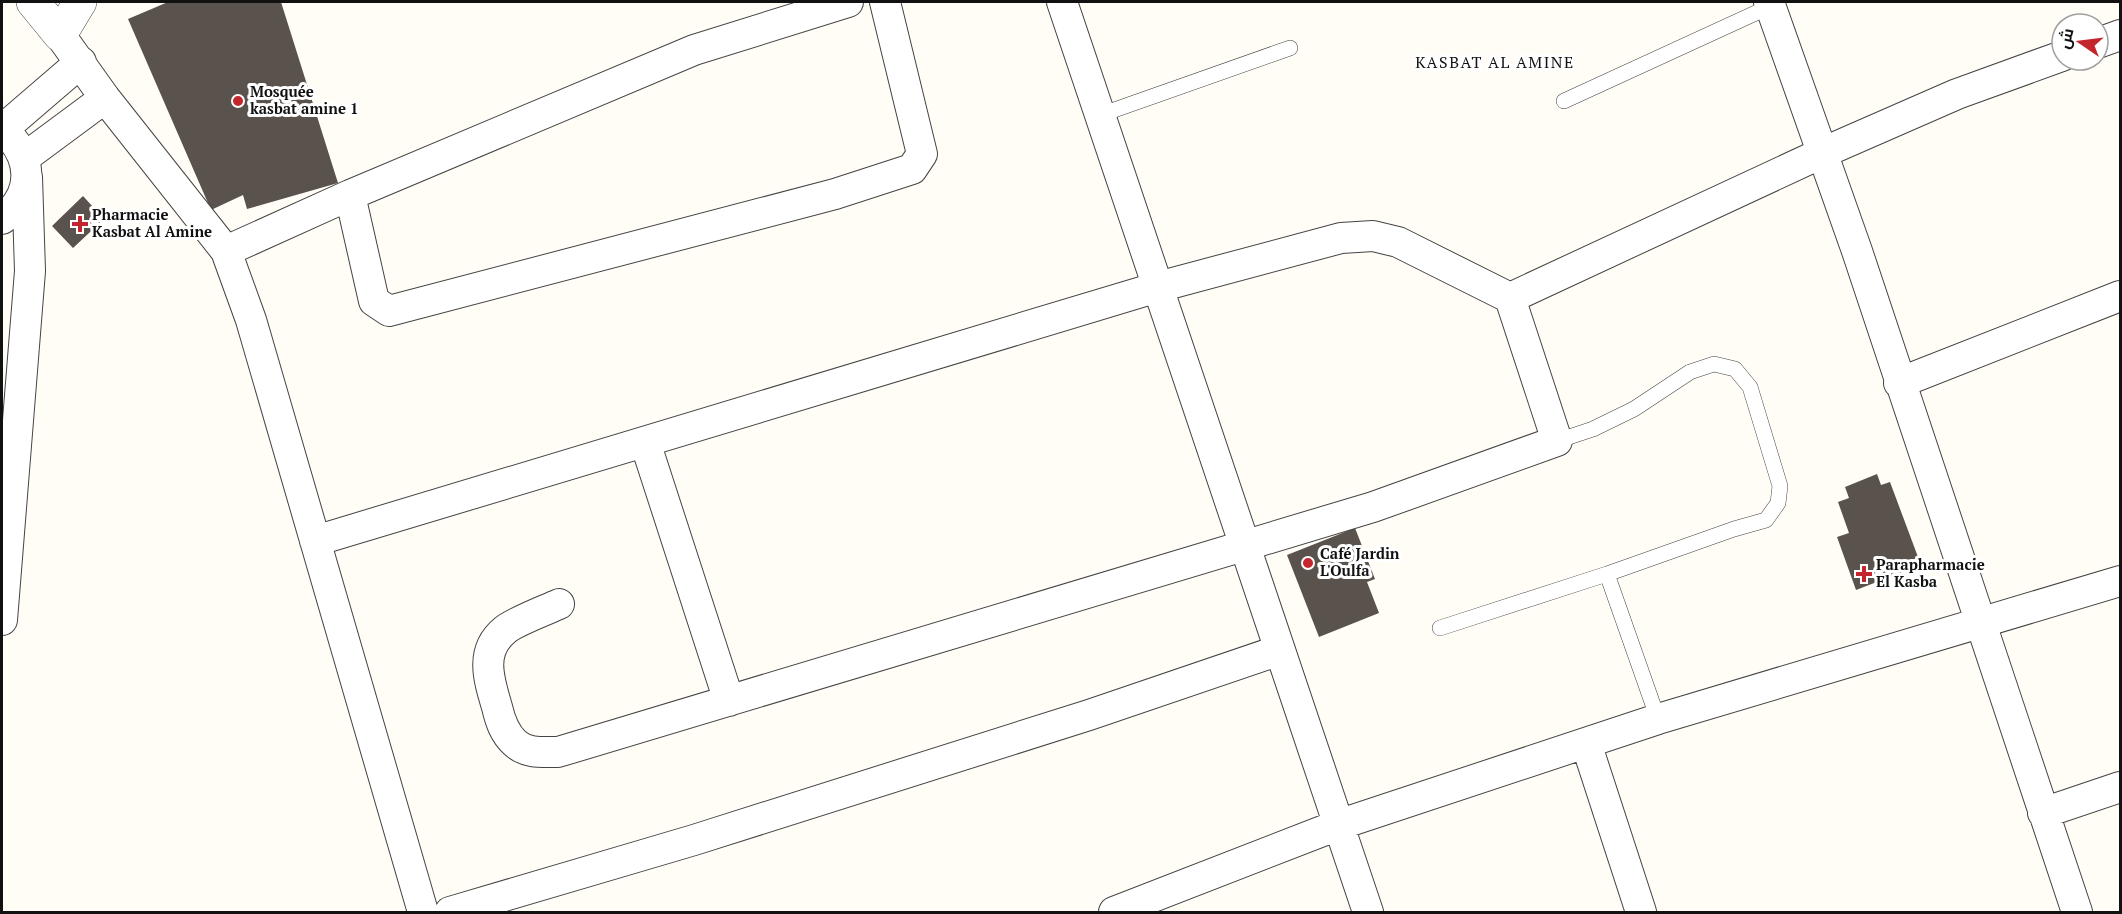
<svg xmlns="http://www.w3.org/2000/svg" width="2122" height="914" font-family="'PT Serif',Cairo,serif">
  <rect width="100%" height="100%" fill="#fffdf5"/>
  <!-- building -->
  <path fill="#5a524d" d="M168 2H281L338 183 247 209 243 195 211 210 128 19Z
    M83 196 104 219 73 248 52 226Z
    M1877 474 1881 485 1890 482 1921 565 1856 590 1837 537 1849 533 1838 502 1849 498 1845 487Z
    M1355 528 1375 579 1367 582 1379 613 1319 637 1287 555Z"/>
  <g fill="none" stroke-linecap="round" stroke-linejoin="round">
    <defs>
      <path id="service" d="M1564 101 1771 6
        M1100 115 1290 48
        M1607 574 1658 719
        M1440 628 1607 574 1734 529 1766 520 1778 503 1780 486 1750 387 1735 369 1714 364 1690 372 1634 409 1593 429 1557 441"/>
      <path id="minor" d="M1062 2 1368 912
        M1769 2 1857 251 2077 912
        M60 35 105 98 226 251 251 320 423 912
        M2098 43 2120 35
        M2 129C33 155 36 194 2 219
        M3 129 81 62
        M24 158 105 98
        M350 195 374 301 389 311 835 194 912 169 922 154 885 2
        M226 251 350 195 694 50 848 2
        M1899 383 2120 296
        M645 442 729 701
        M315 541 1158 287 1341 238 1373 236 1398 242 1510 298 1822 153 1957 94 2062 56
        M559 604C546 610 514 622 505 630 479 651 489 680 497 707 500 720 504 733 515 743 527 754 543 752 558 752L1373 507 1557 441 1510 298
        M2 620 30 271 27 177
        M1586 743 1641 912
        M2043 813 2120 787
        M450 912 694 840 1089 715 1280 650
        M1114 912 1338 825 1658 719 2120 581"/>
      <path id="tertiary" d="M33 2 60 35 80 2"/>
    </defs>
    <!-- service casing -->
    <use href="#service" stroke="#444" stroke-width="16"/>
    <!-- minor casing -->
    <use href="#minor" stroke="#444" stroke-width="32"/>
    <!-- tertiary casing -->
    <use href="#tertiary" stroke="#444" stroke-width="34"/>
    <!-- service -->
    <use href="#service" stroke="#fff" stroke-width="15"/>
    <!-- minor -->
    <use href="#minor" stroke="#fff" stroke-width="30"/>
    <!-- tertiary -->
    <use href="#tertiary" stroke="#fff" stroke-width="33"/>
  </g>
  <!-- markers -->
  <g fill="#c4262e" stroke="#fff" stroke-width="2">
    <circle cx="238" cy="101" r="6"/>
    <path d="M77 215h6v6h6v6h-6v6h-6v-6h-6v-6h6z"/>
    <circle cx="1308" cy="563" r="6"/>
    <path d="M1861 565h6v6h6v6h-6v6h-6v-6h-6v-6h6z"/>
  </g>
  <g text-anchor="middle" stroke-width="6" stroke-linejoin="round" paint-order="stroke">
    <!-- poi labels -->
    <g font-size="15" font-weight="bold" fill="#111" stroke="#fff" text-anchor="start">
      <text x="250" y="97">Mosquée<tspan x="250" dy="17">kasbat amine 1</tspan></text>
      <text x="92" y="220">Pharmacie<tspan x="92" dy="17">Kasbat Al Amine</tspan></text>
      <text x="1320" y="559">Café Jardin<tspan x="1320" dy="17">L'Oulfa</tspan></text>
      <text x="1876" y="570">Parapharmacie<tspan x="1876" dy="17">El Kasba</tspan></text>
    </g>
    <!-- neighbourhood labels -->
    <g font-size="16" letter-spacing="1.5" fill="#111" stroke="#fff">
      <text x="1495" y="68">KASBAT AL AMINE</text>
    </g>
  </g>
  <!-- border -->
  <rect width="2122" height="914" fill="none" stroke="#111111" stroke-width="6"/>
  <!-- north arrow -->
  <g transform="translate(2080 42) rotate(284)"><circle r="28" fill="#ffffff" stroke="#a0a0a0" stroke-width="1.5"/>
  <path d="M0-4.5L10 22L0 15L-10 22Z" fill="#c4262e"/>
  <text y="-9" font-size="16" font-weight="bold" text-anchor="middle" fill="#111111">ش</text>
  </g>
</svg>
